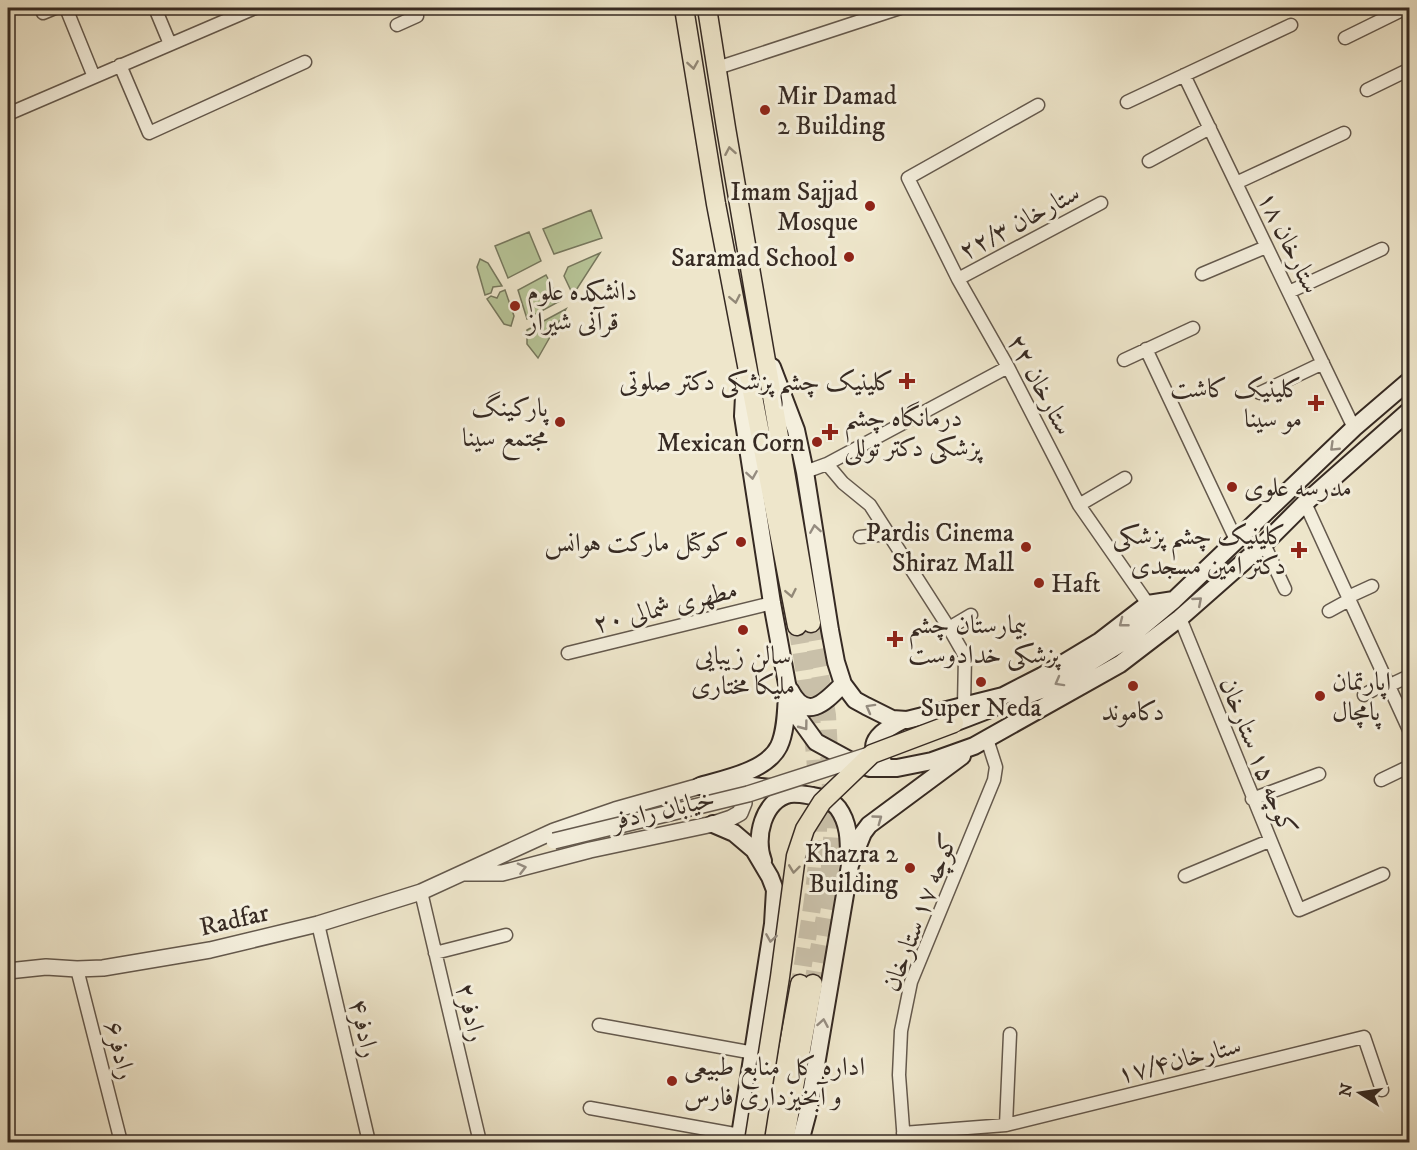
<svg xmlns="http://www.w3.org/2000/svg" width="1417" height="1150" font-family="'IM FELL DW Pica',Amiri,serif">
  <rect width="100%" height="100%" fill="#eee6cb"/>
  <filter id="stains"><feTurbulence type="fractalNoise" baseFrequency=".00333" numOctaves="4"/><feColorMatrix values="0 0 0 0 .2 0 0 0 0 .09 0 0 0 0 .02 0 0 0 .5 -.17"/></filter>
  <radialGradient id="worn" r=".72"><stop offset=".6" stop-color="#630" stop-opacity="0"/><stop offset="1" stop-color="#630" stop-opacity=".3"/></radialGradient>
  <!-- green -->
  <path fill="#b7c598" stroke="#76785e" stroke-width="1.5" d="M591 210 602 238 554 254 543 229Z
    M529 232 541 261 508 278 495 246Z
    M600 253 573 295 564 276 568 267Z
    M480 259 488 263 502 286 493 287 491 293 485 295 477 267Z
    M546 275 560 301 527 319 518 290Z
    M505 290 514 316 511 326 504 324 487 299 491 296 497 298 500 292Z
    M566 309 538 358 527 344V330Z"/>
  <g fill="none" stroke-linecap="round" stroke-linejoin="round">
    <!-- primary-tunnel -->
    <path stroke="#c9c0a9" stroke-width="18" stroke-dasharray="18 9" stroke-linecap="butt" d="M811 623 827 715 833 827 827 905 813 984
      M797 626C809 694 819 764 818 834 818 884 807 935 800 984"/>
    <defs>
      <path id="minor" d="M66 8 94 77
        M155 8 170 44
        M43 13 55 8
        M397 25 417 16 414 8
        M1345 38 1406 8
        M120 65 149 133 305 62
        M717 68 900 8
        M1184 75 1354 428
        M1367 90 1410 69
        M1127 102 1291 25
        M1038 105 908 178 958 279 1008 367 1079 505 1148 604
        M8 114 255 8
        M1149 161 1210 128
        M1236 183 1344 133
        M1202 274 1266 247
        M958 279 1101 203
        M1289 292 1382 249
        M1146 349 1237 542
        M1124 360 1193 328
        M1260 393 1323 363
        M827 464 843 483 870 505 949 628 965 656 964 706
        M805 472 827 464 1008 367
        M1305 503 1410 732
        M1079 505 1125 478
        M860 537 888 534
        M1264 544 1285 589
        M1348 597 1372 586
        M1329 611 1349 600
        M1180 618 1299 910 1383 874
        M949 628 971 615
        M568 653 772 603
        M1388 686 1407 677
        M1364 695 1387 682
        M1381 780 1410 766
        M1252 799 1319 774
        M1185 876 1269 841
        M421 892 480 1142
        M318 924 369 1142
        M435 953 506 935
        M77 969 121 1142
        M599 1025 754 1053
        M590 1108 740 1135
        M1006 1125 1010 1034
        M903 1133 1006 1125 1364 1037 1382 1090
        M904 1142 899 1075 901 1031 911 982 994 780 996 767 987 739"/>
      <path id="tertiary" d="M8 971 46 967 77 969 103 968 210 950 318 924 421 892 554 831 615 810 700 786 729 789 741 794 744 803 740 813 731 818 713 824 590 850 502 873H464"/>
      <path id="secondary" d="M772 367 796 430 805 472 830 630 836 662 843 684 855 700 866 706 892 719 907 720 1003 696 1042 676 1100 641 1148 604 1174 600
        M745 376 743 416 772 603 787 684 795 713 816 742 851 761 870 768H897L932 761 974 746 1120 664 1180 618 1264 544 1305 503 1410 410
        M790 690C807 723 826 701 843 684
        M1017 699 1052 686 1125 641 1174 600 1354 428 1410 380
        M954 723 993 708
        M883 762C860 743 887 728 903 720
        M700 786C724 779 767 771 779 746 786 731 786 710 787 694
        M719 786H752L771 788
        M713 824 734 833 754 850 770 877 775 890 773 924 739 1142
        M763 861C754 838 763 800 790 794 798 793 806 795 813 796 824 798 831 800 838 808 849 823 849 840 849 858
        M800 1142 808 1112 850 865 863 833 869 825 962 756"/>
      <path id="primary" d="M684 8 716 204 797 626
        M707 8 726 128 811 623
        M771 1142 800 984
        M784 1142 813 984"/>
    </defs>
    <!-- minor casing -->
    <use href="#minor" stroke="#64594d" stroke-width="15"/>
    <!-- tertiary casing -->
    <use href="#tertiary" stroke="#64594d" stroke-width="18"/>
    <!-- secondary casing -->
    <use href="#secondary" stroke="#362a23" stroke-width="20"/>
    <!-- primary casing -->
    <use href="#primary" stroke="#362a23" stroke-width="21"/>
    <!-- minor -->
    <use href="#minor" stroke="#f4efdd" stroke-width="12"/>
    <!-- tertiary -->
    <use href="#tertiary" stroke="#f4efdd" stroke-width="15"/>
    <!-- secondary -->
    <use href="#secondary" stroke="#f4efdd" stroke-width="16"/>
    <!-- primary -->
    <use href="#primary" stroke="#eee6cb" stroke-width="18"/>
    <defs>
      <path id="tertiary-bridge" d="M554 841 748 794 869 755"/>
      <path id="primary-bridge" d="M754 1142 780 977 796 856 805 829 822 802 872 754 954 723"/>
    </defs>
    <!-- tertiary-bridge casing -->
    <use href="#tertiary-bridge" stroke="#64594d" stroke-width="18" stroke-linecap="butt"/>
    <!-- primary-bridge casing -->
    <use href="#primary-bridge" stroke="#362a23" stroke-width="21" stroke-linecap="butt"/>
    <!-- tertiary-bridge -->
    <use href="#tertiary-bridge" stroke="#f4efdd" stroke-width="15"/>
    <!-- primary-bridge -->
    <use href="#primary-bridge" stroke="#eee6cb" stroke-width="18"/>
  </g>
  <!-- one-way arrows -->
  <defs><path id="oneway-chevron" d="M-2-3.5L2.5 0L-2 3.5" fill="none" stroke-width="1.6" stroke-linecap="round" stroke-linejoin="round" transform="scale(1.5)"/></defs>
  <g stroke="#928877">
    <use href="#oneway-chevron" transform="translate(693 65) rotate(81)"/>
    <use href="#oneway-chevron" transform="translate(730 151) rotate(-100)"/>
    <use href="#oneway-chevron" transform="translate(735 299) rotate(79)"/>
    <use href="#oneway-chevron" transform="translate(791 593) rotate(79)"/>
    <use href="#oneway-chevron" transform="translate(794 869) rotate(97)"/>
  </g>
  <g stroke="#958c80">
    <use href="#oneway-chevron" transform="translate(1334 447) rotate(136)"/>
    <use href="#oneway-chevron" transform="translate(752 475) rotate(81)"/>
    <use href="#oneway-chevron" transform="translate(815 529) rotate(-99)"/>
    <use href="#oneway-chevron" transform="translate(1198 601) rotate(-41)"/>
    <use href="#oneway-chevron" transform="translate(1123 623) rotate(142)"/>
    <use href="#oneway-chevron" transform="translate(1059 682) rotate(151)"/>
    <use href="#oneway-chevron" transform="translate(870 708) rotate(-151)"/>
    <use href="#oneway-chevron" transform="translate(804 726) rotate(53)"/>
    <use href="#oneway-chevron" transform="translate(878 819) rotate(-36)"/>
    <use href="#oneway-chevron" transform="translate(522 868) rotate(-14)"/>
    <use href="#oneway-chevron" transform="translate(771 938) rotate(99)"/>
    <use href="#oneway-chevron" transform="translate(823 1023) rotate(-80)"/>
  </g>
  <!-- markers -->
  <g fill="#8f2418" stroke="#f4efdd" stroke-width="2">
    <circle cx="765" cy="110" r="6"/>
    <circle cx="870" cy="206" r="6"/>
    <circle cx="849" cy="257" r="6"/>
    <circle cx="515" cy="306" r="6"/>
    <path d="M904 372h6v6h6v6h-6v6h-6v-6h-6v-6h6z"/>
    <path d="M1313 394h6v6h6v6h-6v6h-6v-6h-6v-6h6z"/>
    <circle cx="560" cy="422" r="6"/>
    <path d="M827 423h6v6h6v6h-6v6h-6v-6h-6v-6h6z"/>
    <circle cx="817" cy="442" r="6"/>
    <circle cx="1232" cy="487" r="6"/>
    <circle cx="741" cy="542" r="6"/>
    <circle cx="1026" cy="547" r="6"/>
    <path d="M1296 541h6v6h6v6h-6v6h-6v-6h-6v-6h6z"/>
    <circle cx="1039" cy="583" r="6"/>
    <circle cx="743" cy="630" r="6"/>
    <path d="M892 630h6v6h6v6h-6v6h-6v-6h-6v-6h6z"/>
    <circle cx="981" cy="682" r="6"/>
    <circle cx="1133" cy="686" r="6"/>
    <circle cx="1320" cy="696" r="6"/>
    <circle cx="910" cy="868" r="6"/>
    <circle cx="672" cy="1081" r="6"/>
  </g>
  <g text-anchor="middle" stroke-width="6" stroke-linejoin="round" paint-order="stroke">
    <!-- poi labels -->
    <g font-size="26" fill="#362a23" stroke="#f4efdd" text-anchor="end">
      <text x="777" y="104" text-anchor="start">Mir Damad<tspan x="777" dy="30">2 Building</tspan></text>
      <text x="858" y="200">Imam Sajjad<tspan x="858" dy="30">Mosque</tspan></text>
      <text x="837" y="266">Saramad School</text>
      <text x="527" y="300" text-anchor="start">دانشکده علوم<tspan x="527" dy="30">قرآنی شیراز</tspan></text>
      <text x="894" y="390">کلینیک چشم پزشکی دکتر صلوتی</text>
      <text x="1302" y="397">کلینیک کاشت<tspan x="1302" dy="30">مو سینا</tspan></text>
      <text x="548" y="416">پارکینگ<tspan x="548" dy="30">مجتمع سینا</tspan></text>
      <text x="844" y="426" text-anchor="start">درمانگاه چشم<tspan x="844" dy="30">پزشكی دكتر توللی</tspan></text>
      <text x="805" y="451">Mexican Corn</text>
      <text x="1244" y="496" text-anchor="start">مدرسه علوی</text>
      <text x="1014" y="541">Pardis Cinema<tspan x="1014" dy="30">Shiraz Mall</tspan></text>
      <text x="1286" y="544">کلینیک چشم پزشکی<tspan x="1286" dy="30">دکتر امین مسجدی</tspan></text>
      <text x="729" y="551">کوکتل مارکت هوانس</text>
      <text x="1051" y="592" text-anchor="start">Haft</text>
      <text x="908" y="633" text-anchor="start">بیمارستان چشم<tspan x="908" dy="30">پزشکی خدادوست</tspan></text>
      <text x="743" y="664" text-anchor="middle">سالن زیبایی<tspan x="743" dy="30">ملیکا مختاری</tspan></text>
      <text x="1332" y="690" text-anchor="start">اپارتمان<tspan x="1332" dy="30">پامچال</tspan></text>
      <text x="981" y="716" text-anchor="middle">Super Neda</text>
      <text x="1133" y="720" text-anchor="middle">دکاموند</text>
      <text x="898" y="862">Khazra 2<tspan x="898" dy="30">Building</tspan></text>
      <text x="684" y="1075" text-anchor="start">اداره کل منابع طبیعى<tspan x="684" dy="30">و آبخیزدارى فارس</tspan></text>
    </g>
    <!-- street labels -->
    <g font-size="26" fill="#362a23" stroke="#f4efdd">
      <text transform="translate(1019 221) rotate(-28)" y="9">۲۲/۳ ستارخان</text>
      <text transform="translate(1290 242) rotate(64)" y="9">۱۸ ستارخان</text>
      <text transform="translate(1041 384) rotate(62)" y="9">۲۲ ستارخان</text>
      <text transform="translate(665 606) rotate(-14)" y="9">۲۰ مطهری شمالی</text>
      <text transform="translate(1259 756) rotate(68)" y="9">کوچه ۱۵ ستارخان</text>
      <text transform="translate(663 809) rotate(-13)" y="9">خیابان رادفر</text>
      <text transform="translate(919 912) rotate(-69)" y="9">کوچه ۱۷ ستارخان</text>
      <text transform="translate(234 919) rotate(-13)" y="9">Radfar</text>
      <text transform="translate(472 1012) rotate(77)" y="9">رادفر۲</text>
      <text transform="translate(365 1028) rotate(77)" y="9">رادفر۴</text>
      <text transform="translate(121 1050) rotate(76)" y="9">رادفر۶</text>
      <text transform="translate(1179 1059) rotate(-14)" y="9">ستارخان۱۷/۴</text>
    </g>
  </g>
  <!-- margin -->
  <rect width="1417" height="1150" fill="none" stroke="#eee6cb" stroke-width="30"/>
  <rect x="9" y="9" width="1399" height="1132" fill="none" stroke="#362a23" stroke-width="3"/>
  <rect x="15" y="15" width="1387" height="1120" fill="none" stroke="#362a23" stroke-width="1.5"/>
  <!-- north arrow -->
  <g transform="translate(1360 1093) rotate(282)" stroke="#f4efdd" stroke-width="4.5" paint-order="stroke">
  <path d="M0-4.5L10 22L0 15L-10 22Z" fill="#362a23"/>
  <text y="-9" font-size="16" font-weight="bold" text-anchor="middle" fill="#362a23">N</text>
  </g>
  <rect width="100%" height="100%" filter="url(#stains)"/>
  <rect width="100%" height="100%" fill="url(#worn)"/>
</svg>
